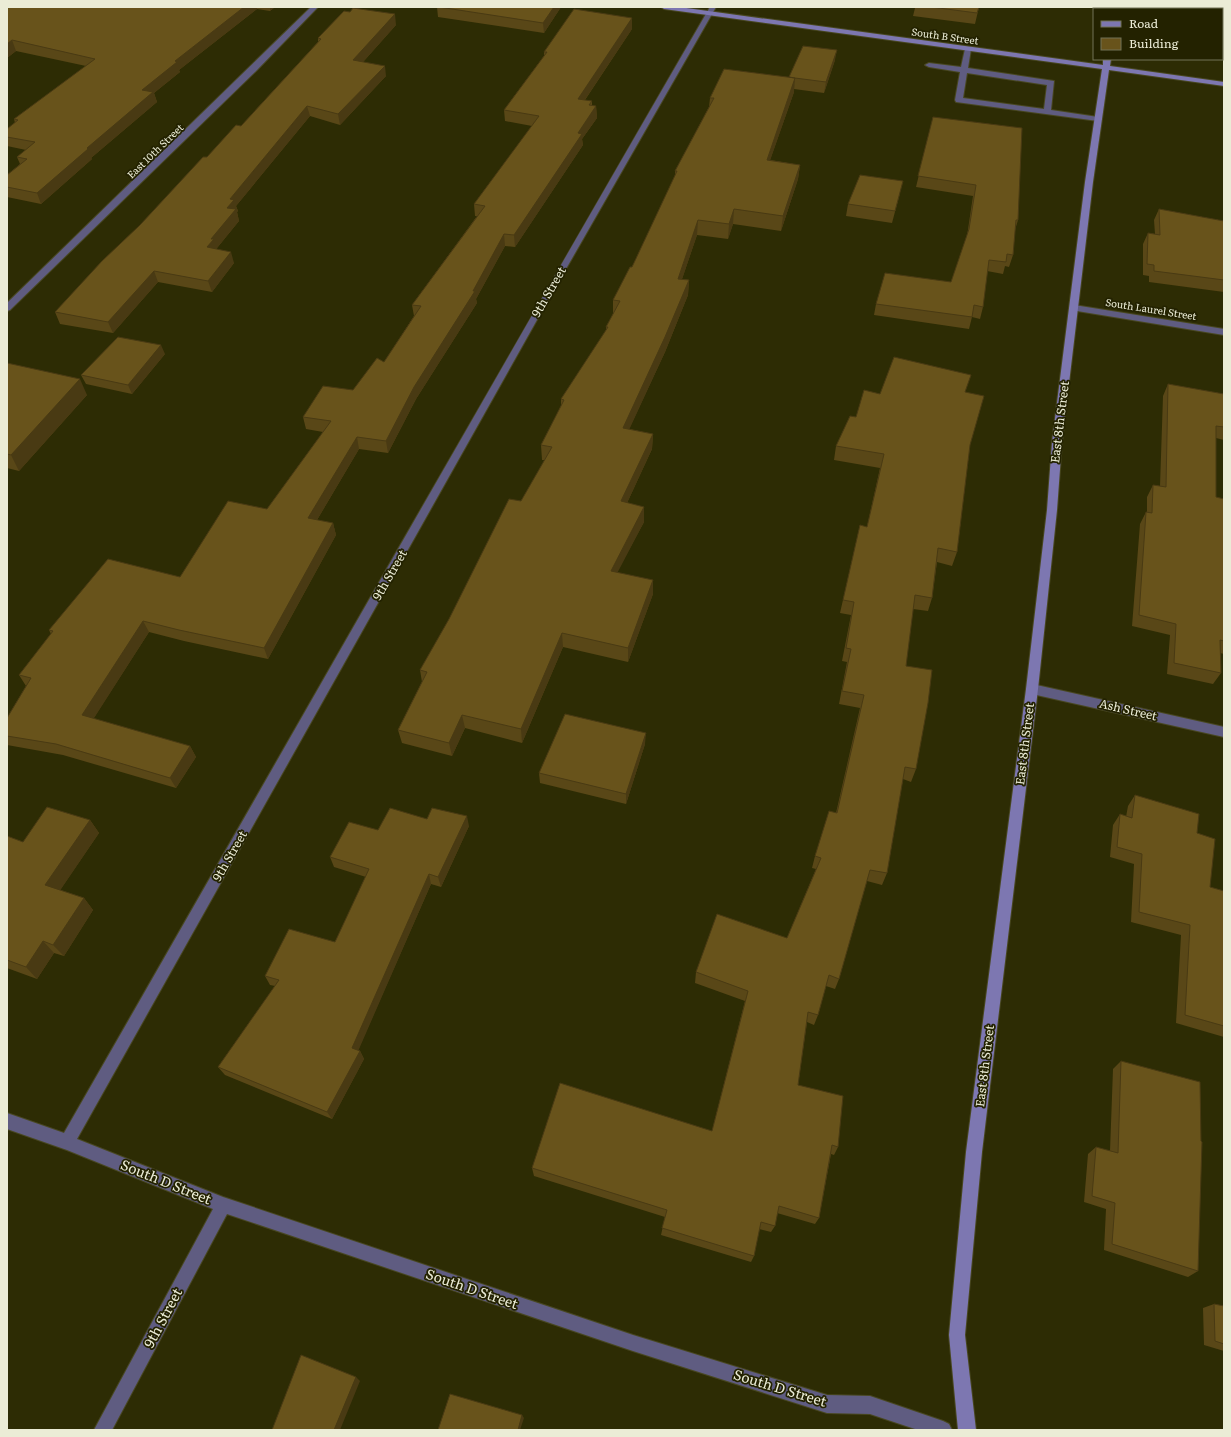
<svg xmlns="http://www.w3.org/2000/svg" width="1231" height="1437" font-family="Literata,serif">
  <rect width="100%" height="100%" fill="#2d2c04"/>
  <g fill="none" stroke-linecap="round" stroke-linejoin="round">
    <defs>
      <path id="lane" d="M968 47 971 49 968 68 1054 81 1051 110 1098 117 1102 119 1098 121 956 102 955 100 960 72 929 67 925 65 929 63 961 67 965 49ZM967 73 1047 85 1044 109 963 98Z"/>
      <path id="street" d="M311 7H318L257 70 10 310 7 311V303Z
        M710 7H716L547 302 77 1139 223 1197 633 1335 827 1395 870 1396 943 1421 949 1424 952 1430H918L870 1414 827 1413 633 1351 227 1214 112 1430H94L213 1209 67 1150 7 1129V1113L64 1133C279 758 493 381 710 7Z
        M1074 305 1224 329V335L1071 310 1070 308Z
        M1032 684 1224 727V737L1032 694 1028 692 1026 689 1028 686Z"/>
      <path id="secondary" d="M661 7H679L1103 65V59H1111L1110 66 1224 82V86L1109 70 1093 182 1062 442 1057 510 1038 689 982 1152 965 1335 976 1430H958L949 1335 966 1152 1026 689 1047 510 1052 442 1085 182 1102 69 664 9Z
        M1109 7H1115V9H1109Z"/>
    </defs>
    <!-- lane casing -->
    <use href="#lane" stroke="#484721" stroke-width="2"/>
    <!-- street casing -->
    <use href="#street" stroke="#484721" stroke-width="2"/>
    <!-- secondary casing -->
    <use href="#secondary" stroke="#484721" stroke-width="2"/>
    <!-- lane -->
    <use href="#lane" fill="#5f5c81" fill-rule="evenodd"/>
    <!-- street -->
    <use href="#street" fill="#5f5c81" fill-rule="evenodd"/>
    <!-- secondary -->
    <use href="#secondary" fill="#7d77b1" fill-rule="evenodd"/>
  </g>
  <!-- wall -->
  <path fill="#594717" d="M7 7H275L270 11 257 9 179 70 180 72 154 93 157 102 91 158 92 159 41 204 7 197V175L20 164 17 157 26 150 7 146V129L15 123 14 119 86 66 16 51 7 58Z
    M437 7H561L544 33 438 17Z
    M909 7H979L975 24 913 16 915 8Z
    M1188 7H1224V53H1222V9H1188Z
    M396 25 363 62 386 76 340 125 310 116 236 206 238 211 237 212 239 221 217 248V249L234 263 212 292 158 282 113 333 60 324 55 312 207 157 241 126 318 42V38Z
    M632 29 585 100 592 101V106H596L597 118 582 139 583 145 515 247 505 246 476 299 477 303 416 399 388 453 359 449 317 520 333 523 336 535 268 659 184 641 149 632 93 719 190 746 196 757 176 788 63 755 7 745V718L26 686 19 675 51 634 49 630 180 577 267 509 323 432 306 429 303 417 353 390 384 362 414 316 412 305 477 216H475L474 204 532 126 505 121 504 110 544 56V52Z
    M835 60 824 93 794 89V92L770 160 800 165 798 179 781 231 733 224 728 239 697 235 682 279 689 280 688 295 665 352 629 429 653 434 652 449 627 503 644 507V522L617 572 653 594 628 662 563 647 522 743 465 728 452 756 402 743 398 730 422 682 420 670 521 501 545 460H542L541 445 561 406V399L606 331V327L613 314V300L632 267 675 177V171L709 107 710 98 789 77Z
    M933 117 1018 220 1015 230 1013 255 1009 267 1005 266 1003 274 987 271 983 307 980 319 972 317 969 329 874 315 876 304 951 282 967 236 973 196 916 187Z
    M900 193 892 223 846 216 848 204Z
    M1159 209 1224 221V292L1149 282V276L1143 275V244L1148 233 1155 234 1154 220Z
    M165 354 132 394 86 384 81 375Z
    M7 363 87 395 19 471 7 468Z
    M1168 384 1224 394V440L1216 438V497L1224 499V654L1220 653 1221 673 1213 684 1167 674 1170 635 1132 626 1140 524 1146 512H1147V497L1153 485 1160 486 1163 396Z
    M966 392 970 445 957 552 952 566 937 562 932 598 928 611 913 609 906 666 916 769 911 782 903 779 887 873 882 885 867 881 839 979 835 989 826 986 818 1015 814 1025 807 1022 798 1085 838 1147 834 1155 831 1154 819 1218 815 1224 777 1213 775 1226 771 1232 759 1229 754 1256 751 1262 661 1235 665 1217 534 1176 532 1168 712 1131 745 1001 695 983 696 972 787 938 816 869 812 868 815 856 836 813 860 708 839 704 847 662 842 661 851 615 840 613 860 525 867 527 880 468 834 460 836 446 856 417 880 394Z
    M645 744 626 804 540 783 539 773Z
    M1135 795 1197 833 1210 887 1224 891V1037L1176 1023 1181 935 1131 922 1134 864 1110 857 1113 825 1120 814 1126 817 1128 806Z
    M427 819 469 826 441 887 431 884 358 1050 360 1051 364 1059 332 1119 225 1075 218 1067 275 986 270 985 265 976 335 942 366 877 334 867 330 857 378 830Z
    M90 820 99 833 60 890 84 898 93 910 64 956 54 953 37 979 7 968V836L23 842Z
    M1121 1061 1198 1271 1188 1277 1104 1250 1106 1209 1084 1202 1088 1154 1096 1147 1110 1151 1113 1069Z
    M1214 1304 1224 1306V1351L1204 1345 1203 1308Z"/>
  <!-- shaded-wall -->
  <path fill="#493a13" d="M244 7H257V9L179 70 180 72 154 93 157 102 91 158 92 159 41 204 37 193 142 90 175 61Z
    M270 7H275L270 11Z
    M554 7H561L544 33 543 23Z
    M395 14 396 25 355 71 353 60Z
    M632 18V29L578 110V99Z
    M12 40 16 51 7 58V44Z
    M837 50 835 60 824 93 826 82Z
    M385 66 386 76 340 125 338 114Z
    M795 78 794 92 765 175 767 160Z
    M307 106 310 116 236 206 238 211 237 212 239 221 217 248V251L207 247 211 239 227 208 230 199Z
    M596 106 597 118 582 139 583 145 515 247 514 235 578 133Z
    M800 165 798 179 781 231 783 216Z
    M734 209 733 224 728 239 729 224Z
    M698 220 697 235 677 294 678 279Z
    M504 234 505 246 476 299 477 303 416 399 388 453 386 441 414 387 473 291Z
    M231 252 234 263 212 292 208 281Z
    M154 271 158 282 113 333 108 322Z
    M689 280 688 295 665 352 623 443V428Z
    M161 345 165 354 132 394 128 385Z
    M80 379 87 395 19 471 11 455Z
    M653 434 652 449 621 516V501Z
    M357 437 359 449 311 530 308 518Z
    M644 507V522L611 585V571Z
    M333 523 336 535 268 659 264 648Z
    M653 580V594L628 662V648Z
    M143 621 149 632 89 726 82 715Z
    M562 633 563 647 522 743 521 729Z
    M462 715 465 728 452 756 449 743Z
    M646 733 645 744 626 804V794Z
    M190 746 196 757 176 788 170 778Z
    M467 816 469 826 441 887 438 877Z
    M90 820 99 833 55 898 45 885Z
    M429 874 431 884 356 1056 352 1048Z
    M84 898 93 910 64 956 53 945Z
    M43 941 54 953 37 979 26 967Z
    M360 1051 364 1059 332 1119 327 1112Z
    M356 1377 360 1381 340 1430H334Z
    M522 1415 524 1418 520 1430H518Z"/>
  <!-- building -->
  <path fill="#68531b" stroke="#493a13" d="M7 7H244L175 61 177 62 142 90 153 92 87 148 88 149 37 193 7 187V175L27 159 17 157 35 142 7 137V129L18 120 14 119 95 59 12 40 7 44Z
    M439 7H554L543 23Z
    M931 7H979L977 13Z
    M1192 7H1224V42H1222V9H1192Z
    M353 8 395 14 353 60 385 66 338 114 307 106 230 199 234 200 227 208 236 209 211 239H214L207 247 231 252 208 281 154 271 108 322 55 312 102 261 140 225 203 157H207L236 125 241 126 321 39 318 38 344 11 350 12Z
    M574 9 632 18 578 99 592 101 589 105 596 106 578 133 582 134 514 235 504 234 473 291H475L414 387 386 441 357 437 308 518 333 523 264 648 179 630 143 621 82 715 190 746 170 778 56 744 7 736V718L31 678 19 675 53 631 49 630 108 559 180 577 228 501 267 509 331 421 303 417 323 386 353 390 377 358 384 362 421 306 412 305 485 206 474 204 539 116 504 110 547 52H544Z
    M803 46 837 50 826 82 795 78 789 77Z
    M724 69 795 78 767 160 800 165 783 216 734 209 729 224 698 220 678 279 689 280 665 337 623 428 653 434 621 501 644 507 611 571 653 580 628 648 562 633 521 729 462 715 449 743 398 730 427 672 420 670 449 619 509 499 521 501 552 447 541 445 564 400 561 399 608 327H606L620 301 613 300 630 267H632L677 171H675L714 98H710Z
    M933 117 1022 128 1018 220H1016L1013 255 1007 254 1006 262 989 260 983 307 974 305 972 317 876 304 885 273 951 282 969 229 976 185 918 176Z
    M860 175 903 181 895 211 848 204Z
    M1159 209 1224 221V280L1154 271V265L1147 264 1148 233 1160 235Z
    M118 337 161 345 128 385 81 375Z
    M894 357 971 375 965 392 984 396 970 445 957 552 938 548 932 598 915 595 906 666 932 670 928 703 916 769 905 767 887 873 870 870 839 979 829 975 818 1015 808 1012 798 1085 843 1096 838 1147 832 1145 819 1218 779 1206 775 1226 761 1222 754 1256 662 1228 667 1210 532 1168 560 1083 712 1131 748 991 696 972 717 914 787 938 821 858 815 856 829 811 837 813 864 695 842 691 851 649 846 648 854 602 843 600 860 525 867 527 884 454 836 446 850 416 856 417 864 390 880 394Z
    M7 363 80 379 11 455 7 454Z
    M1168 384 1224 394V427L1216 426V497L1224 499V641L1220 640 1221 673 1174 663 1176 624 1139 615 1146 512 1152 513 1153 485 1166 487Z
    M565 714 646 733 626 794 539 773Z
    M1135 795 1199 814 1197 833 1215 839 1210 887 1224 891V1026L1185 1015 1190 925 1139 912 1142 854 1117 847 1120 814 1132 818Z
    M47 807 90 820 45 885 84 898 53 945 43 941 26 967 7 960V836L23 842Z
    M390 808 427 819 432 808 467 816 438 877 429 874 352 1048 360 1051 327 1112 218 1067 279 980 265 976 289 929 335 942 369 869 330 857 349 822 378 830Z
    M1121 1061 1200 1082 1201 1141 1202 1142 1198 1271 1112 1244 1115 1203 1092 1196 1096 1147 1118 1153Z
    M1214 1304 1224 1306V1344L1215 1341Z
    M301 1355 356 1377 334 1430H272Z
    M450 1394 522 1415 518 1430H438Z"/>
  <g text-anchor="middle" stroke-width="3.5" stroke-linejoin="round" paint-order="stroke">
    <!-- far-street labels -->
    <g font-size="10" fill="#ebecd6" stroke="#232200">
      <text transform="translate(945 36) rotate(8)" y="4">South B Street</text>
      <text transform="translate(155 151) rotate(-44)" y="4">East 10th Street</text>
      <text transform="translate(1151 309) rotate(9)" y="4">South Laurel Street</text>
    </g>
    <!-- street labels -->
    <g font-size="12" fill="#ebecd6" stroke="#232200">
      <text transform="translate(549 292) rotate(-60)" y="4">9th Street</text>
      <text transform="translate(1060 422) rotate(-83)" y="4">East 8th Street</text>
      <text transform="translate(390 575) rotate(-60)" y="4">9th Street</text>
      <text transform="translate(1128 710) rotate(13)" y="4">Ash Street</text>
      <text transform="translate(1025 744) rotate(-83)" y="4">East 8th Street</text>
      <text transform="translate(230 856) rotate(-60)" y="4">9th Street</text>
      <text transform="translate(985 1066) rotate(-83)" y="4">East 8th Street</text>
    </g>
    <!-- near-street labels -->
    <g font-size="14" fill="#ebecd6" stroke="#232200">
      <text transform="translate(166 1182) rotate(22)" y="5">South D Street</text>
      <text transform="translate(472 1289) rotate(19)" y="5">South D Street</text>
      <text transform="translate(163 1318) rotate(-62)" y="5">9th Street</text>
      <text transform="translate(780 1388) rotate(17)" y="5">South D Street</text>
    </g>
  </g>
  <!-- border -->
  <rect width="1231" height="1437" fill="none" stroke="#ebecd6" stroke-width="16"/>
  <!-- legend -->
  <rect x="1093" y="8" width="130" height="52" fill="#232200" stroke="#737356"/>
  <rect x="1101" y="21" width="20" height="6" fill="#7d77b1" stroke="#737356"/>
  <text x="1129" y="28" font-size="12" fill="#ebecd6">Road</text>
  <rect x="1101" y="38" width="20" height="12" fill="#68531b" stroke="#737356"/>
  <text x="1129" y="48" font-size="12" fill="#ebecd6">Building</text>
</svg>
